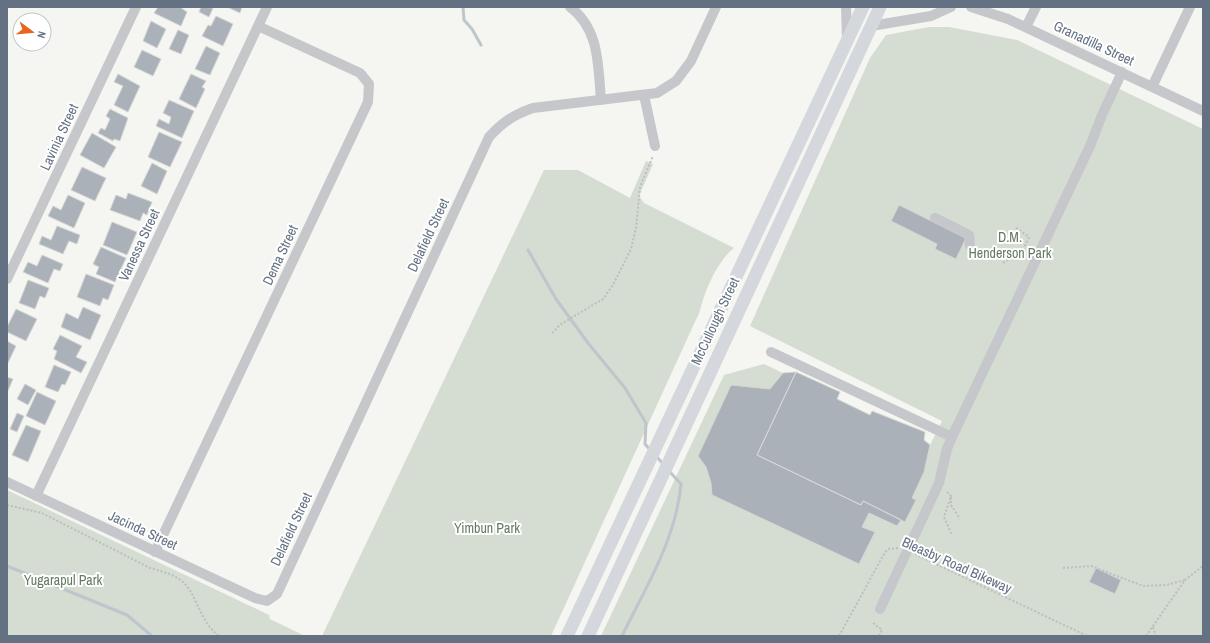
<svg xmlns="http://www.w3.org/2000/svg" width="1210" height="643" font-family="'Archivo Narrow',sans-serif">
  <rect width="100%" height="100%" fill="#f5f5f1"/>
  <!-- green -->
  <path fill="#d5dcd2" d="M929 27H949L1017 40 1203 129V636H601L724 375 764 364 783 373 796 372 837 399 870 415 872 411 925 432 924 440 930 445 942 421 750 326 870 58 886 35Z
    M646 161 653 164 639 196 644 203 734 248C718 260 704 292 700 311L551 636H322L544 170H578L630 198Z
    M7 490 269 615 270 619 305 636H7Z"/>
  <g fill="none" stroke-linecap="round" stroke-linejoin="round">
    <!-- stream -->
    <path stroke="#bdc6cd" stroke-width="3" d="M463 7 464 20 472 29 481 45
      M528 250 556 299 588 343 625 388 646 423 645 444 651 451
      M656 456 664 465
      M7 566 127 615 152 636
      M622 636C646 587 676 539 681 484L669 471"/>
  </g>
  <!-- building -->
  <path fill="#aab1b8" stroke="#d6d6d4" d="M158 7H180L187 12 181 26 154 13Z
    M201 7 213 8 209 17 199 12Z
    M227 7H242L240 13Z
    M216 16 233 24 223 46 202 36 208 25 211 26Z
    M151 21 166 29 157 48 143 41Z
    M178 30 189 35 181 54 169 49Z
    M206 46 220 53 210 75 195 69Z
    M142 50 161 59 153 76 134 67Z
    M118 74 140 86 128 112 114 105 123 86 114 82Z
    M191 74 206 81 202 87 205 89 196 108 179 99Z
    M169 100 194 111 182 138 156 126 159 119 169 124 171 117 163 113Z
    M110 109 128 118 120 141 114 139 113 141 98 133 101 128 105 130 110 119 106 116Z
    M159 132 182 142 170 167 148 157Z
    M92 133 116 147 104 168 80 155Z
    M152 163 167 171 157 194 141 186Z
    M82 167 106 178 95 201 71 190Z
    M128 193 152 202 147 215 143 213 140 221 110 210 116 195 126 199Z
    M68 195 85 203 74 228 48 216 53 206 61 210Z
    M899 205 966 238 956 259 935 249 937 244 891 221Z
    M112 222 137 232 127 255 103 245Z
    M57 226 80 235 77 244 69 241 63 254 39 244 42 236 51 240Z
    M101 247 126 258 115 282 96 274 99 267 93 264Z
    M42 255 63 264 60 271 54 269 48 283 23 272 28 262 37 266Z
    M86 274 114 285 108 300 103 298 100 306 77 297Z
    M28 280 49 288 45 298 40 296 35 309 19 303Z
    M83 307 101 315 90 340 61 327 66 313 78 319Z
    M16 309 37 319 26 341 7 332V327Z
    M60 335 82 346 76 357 87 362 81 373 54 359 57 351 53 349Z
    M7 341 16 346 7 365Z
    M54 365 71 372 65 385 62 384 58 392 45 387Z
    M796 372 840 392 837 399 870 415 872 411 925 432 924 440 930 445 924 472 912 498 916 500 905 522 863 501 861 505 757 455Z
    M796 372 757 455 861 505 863 501 901 520 897 526 869 513 862 527 875 532 859 564 712 495 711 483 706 467 698 456 731 385 770 389 783 373Z
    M7 377 13 379 7 393Z
    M25 384 36 390 28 405 17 399Z
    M37 392 56 401 45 425 26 416Z
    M17 413 24 416 17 432 10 429Z
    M26 425 41 431 28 462 12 455Z
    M1096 568 1121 580 1115 594 1089 582Z"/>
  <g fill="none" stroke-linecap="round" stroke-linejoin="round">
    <!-- path -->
    <path stroke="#bcbec0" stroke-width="2" stroke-dasharray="2 2" stroke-linecap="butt" d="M1003 263 1023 250 1029 237 1015 227
      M552 333 561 324 603 299 613 285 631 249 636 228 640 187 653 156
      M947 492 951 496 944 517 952 535
      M951 497V505L960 519
      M7 505 42 513 150 568C160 571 170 573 179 579 197 590 198 621 219 636
      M915 554 1087 636
      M1063 568 1091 566 1143 586 1166 585 1185 580
      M873 623 882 630 879 636
      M1153 627 1156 636
      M839 636 884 554 888 549 898 548
      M1146 636 1185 580 1203 566"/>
    <!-- minor -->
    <path stroke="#c5c7cb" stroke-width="10" d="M570 7C600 29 598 67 601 100
      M846 7 847 39
      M971 7 1008 19 1203 111
      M871 26 931 16 951 7
      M1026 27 1036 7
      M1152 87 1190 7
      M644 95 655 146
      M935 218 969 235 970 246
      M7 279 136 7
      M771 352 952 437
      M7 482 255 598 267 601 277 594 489 137C503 122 513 115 533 108L657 93 676 81 691 61 716 7
      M36 496 267 7
      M155 552 368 102 369 84 360 73 258 26
      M880 609 939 483 947 449 952 437 1090 146 1102 115 1122 72"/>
    <!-- major -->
    <path stroke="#d4d8dc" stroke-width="13" d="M567 636 863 7
      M588 636 880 7"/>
  </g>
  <g text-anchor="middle" stroke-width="4" stroke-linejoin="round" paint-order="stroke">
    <!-- street labels -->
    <g font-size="14" fill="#637183" stroke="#fff">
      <text transform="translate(1094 43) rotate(25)" y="5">Granadilla Street</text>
      <text transform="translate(59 137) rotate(-65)" y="5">Lavinia Street</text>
      <text transform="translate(428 235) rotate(-65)" y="5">Delafield Street</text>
      <text transform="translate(139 245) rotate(-65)" y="5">Vanessa Street</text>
      <text transform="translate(280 255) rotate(-65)" y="5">Dema Street</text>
      <text transform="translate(715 321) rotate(-65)" y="5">McCullough Street</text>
      <text transform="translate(291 529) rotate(-65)" y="5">Delafield Street</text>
      <text transform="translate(143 530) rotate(25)" y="5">Jacinda Street</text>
      <text transform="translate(957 565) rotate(24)" y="5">Bleasby Road Bikeway</text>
    </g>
    <!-- park labels -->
    <g font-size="14" fill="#647a62" stroke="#fff">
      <text x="1010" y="242">D.M.<tspan x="1010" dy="16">Henderson Park</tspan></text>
      <text x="487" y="533">Yimbun Park</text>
      <text x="63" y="585">Yugarapul Park</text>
    </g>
  </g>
  <!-- border -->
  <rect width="1210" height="643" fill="none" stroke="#637183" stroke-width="16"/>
  <!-- north arrow -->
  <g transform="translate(32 32) rotate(106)"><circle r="19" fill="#ffffff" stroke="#c1c6cd"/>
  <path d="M0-3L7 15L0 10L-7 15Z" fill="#e9651d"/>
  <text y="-6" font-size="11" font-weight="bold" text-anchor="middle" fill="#637183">N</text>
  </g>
</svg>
